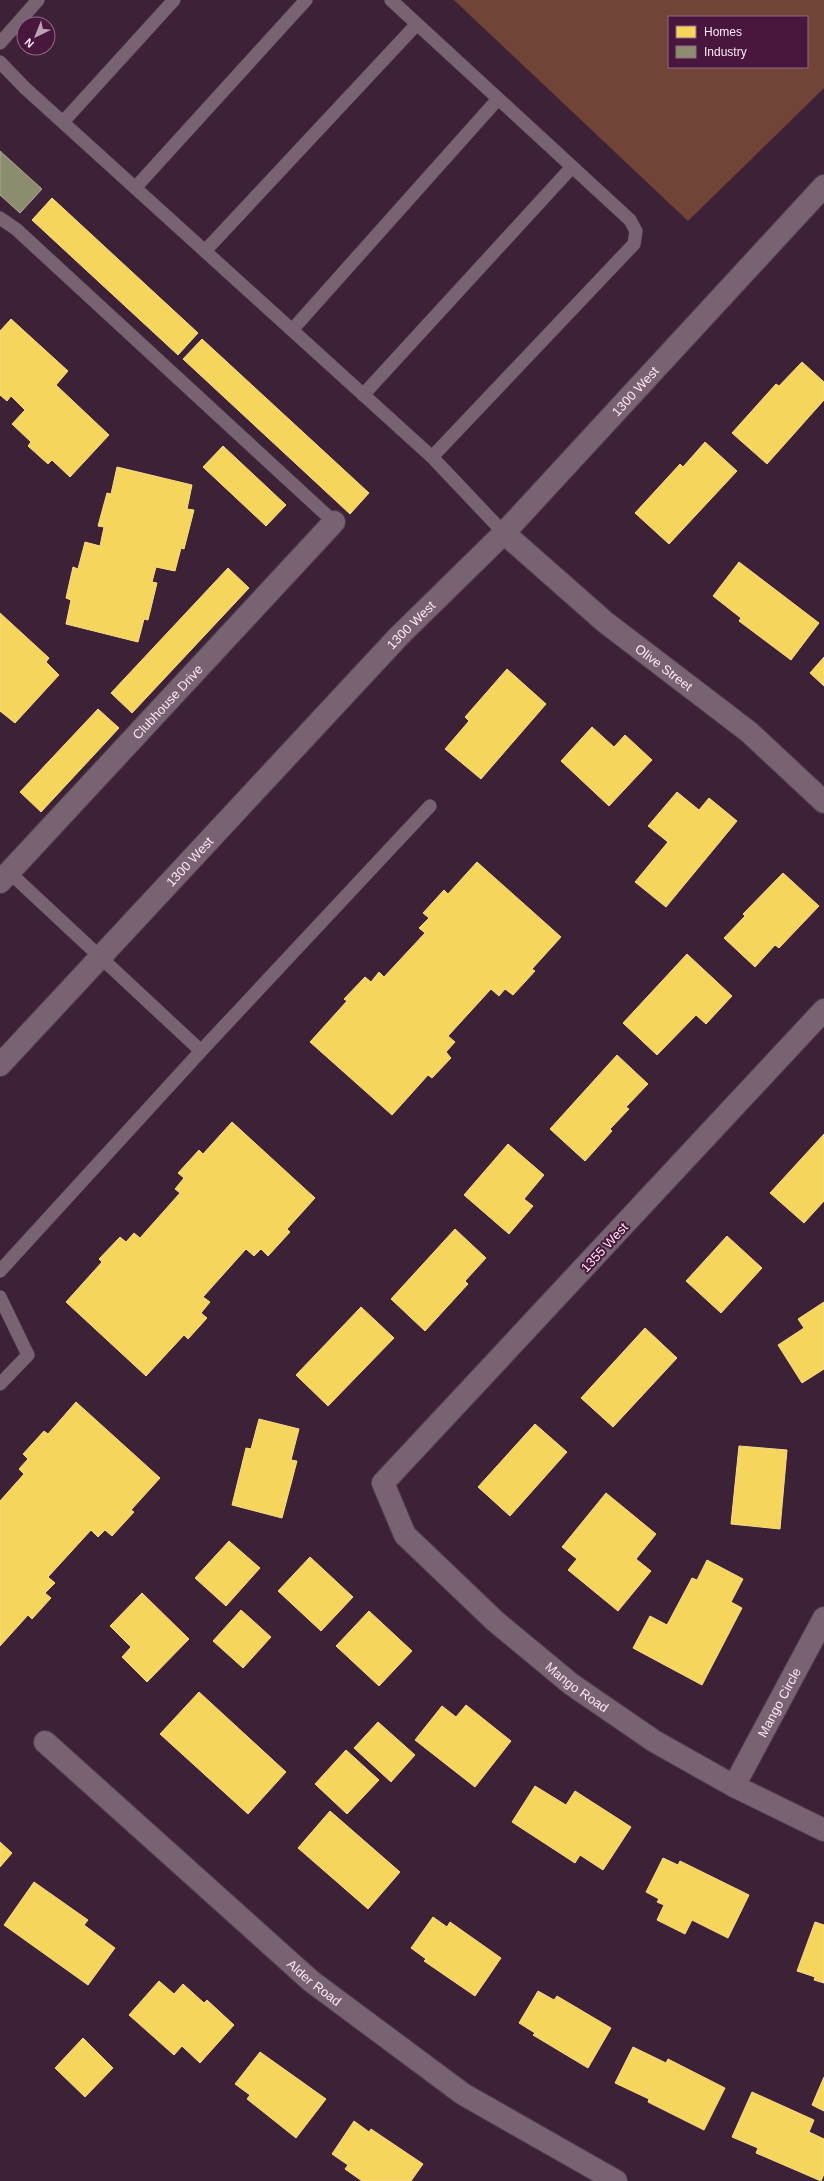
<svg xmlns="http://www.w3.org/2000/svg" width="824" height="2181" font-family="Helvetica,sans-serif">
  <rect width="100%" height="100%" fill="#3d2237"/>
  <!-- green -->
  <path fill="#724337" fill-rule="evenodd" d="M454 0H824V88L688 221ZM669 17H807V67H669Z"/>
  <!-- homes -->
  <path fill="#f6d55c" stroke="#f8db8a" d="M52 198 198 333 178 355 32 220Z
    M11 319 68 371 56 385 109 435 70 477 52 460 48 464 28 446 31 442 12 424 25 410 11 396 7 401 0 395V331Z
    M202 339 369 493 350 514 183 359Z
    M802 362 824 382V400L767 464 732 433 776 384 779 386Z
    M705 442 737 471 669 544 635 513 680 464 683 467Z
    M223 446 286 505 266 526 203 467Z
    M117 467 192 485 187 509 194 510 184 549 181 548 175 571 156 567 152 582 157 583 156 587 148 620 144 619 138 642 66 624 71 600 66 598 73 567 78 569 85 542 100 546 104 527 98 526 107 493 111 494Z
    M739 562 819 623 791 660 739 621 741 618 713 596Z
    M228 568 249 588 132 713 111 693Z
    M0 613 49 658 46 662 59 675 15 723 0 711Z
    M824 657V686L810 673Z
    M507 669 546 704 481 779 445 749 469 721 465 717Z
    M98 709 119 728 41 812 20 792Z
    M592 727 614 747 625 735 652 760 609 806 561 761Z
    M677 792 699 810 709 798 737 821 666 907 635 882 668 842 648 826Z
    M477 862 561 937 532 969 535 971 513 995 505 989 499 996 491 989 448 1036 455 1042 446 1052 451 1058 432 1078 428 1075 392 1115 310 1042 347 1001 344 999 365 977 371 982 379 972 384 977 425 933 419 928 429 918 423 913 444 890 448 894Z
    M783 873 819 906 779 948 775 945 755 967 724 938 745 916 743 914Z
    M687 954 732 996 706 1024 696 1015 657 1055 623 1023Z
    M617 1055 648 1084 626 1107 629 1109 610 1129 612 1131 585 1161 550 1129Z
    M232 1122 315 1198 287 1229 290 1232 268 1256 261 1249 254 1256 246 1249 203 1297 210 1302 201 1313 207 1318 188 1339 184 1335 146 1376 66 1302 102 1262 99 1259 120 1237 126 1242 134 1233 140 1238 180 1193 175 1189 184 1178 178 1173 199 1150 203 1154Z
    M824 1134V1201L804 1223 770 1193Z
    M508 1144 544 1175 524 1199 533 1206 509 1234 464 1195Z
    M455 1229 486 1258 465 1281 468 1284 425 1331 391 1299Z
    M727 1236 762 1268 721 1313 686 1281Z
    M824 1302V1369L802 1383 778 1345 804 1328 798 1319Z
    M361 1307 394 1338 328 1406 296 1375Z
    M645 1328 677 1358 613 1427 581 1398Z
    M76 1402 160 1478 131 1510 134 1512 112 1536 105 1530 98 1537 91 1530 48 1577 55 1583 45 1593 51 1598 32 1619 28 1615 0 1646V1501L24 1474 19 1469 28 1459 23 1454 44 1431 48 1434Z
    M259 1419 299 1429 291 1460 297 1461 282 1518 232 1505 246 1448 251 1449Z
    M535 1424 567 1452 510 1516 478 1487Z
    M739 1446 787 1450 780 1529 731 1524Z
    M606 1493 656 1534 636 1559 651 1571 618 1611 568 1570 577 1559 562 1547Z
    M229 1541 260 1568 226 1606 195 1578Z
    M310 1557 353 1597 321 1631 278 1591Z
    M707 1560 743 1579 731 1602 742 1608 702 1685 633 1648 650 1616 667 1625 692 1578 697 1580Z
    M142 1593 189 1639 147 1682 122 1657 131 1647 110 1626Z
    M241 1610 271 1637 243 1668 213 1641Z
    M369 1611 412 1651 379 1686 336 1646Z
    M199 1692 286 1772 248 1814 160 1734Z
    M466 1705 511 1741 475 1787 415 1740 442 1706 456 1717Z
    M378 1722 415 1755 391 1782 354 1748Z
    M346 1750 379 1780 347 1814 315 1784Z
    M535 1786 566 1805 575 1791 631 1827 603 1870 580 1855 575 1863 512 1822Z
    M330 1811 400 1872 368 1909 298 1848Z
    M0 1842 12 1853 0 1867Z
    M663 1858 678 1865 680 1861 749 1895 728 1938 692 1920 685 1934 657 1920 664 1905 657 1902 659 1899 646 1892Z
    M34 1882 88 1920 84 1925 115 1948 88 1985 4 1925Z
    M433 1917 447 1927 450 1922 501 1958 475 1996 424 1961 426 1959 411 1948Z
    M815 1922 824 1925V1983L814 1980 815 1977 797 1971Z
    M159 1981 174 1994 183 1984 204 2003 207 2000 234 2025 200 2063 182 2046 174 2055 129 2015Z
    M538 1991 554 2000 557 1996 611 2028 588 2068 533 2035 535 2033 519 2023Z
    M83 2038 113 2068 85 2097 55 2068Z
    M633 2047 666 2063 668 2059 725 2088 704 2130 648 2102 649 2099 615 2083Z
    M260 2052 326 2099 296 2138 247 2099 250 2095 235 2084Z
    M824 2077V2111L812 2105Z
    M752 2092 814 2120 809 2132 824 2139V2174L821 2181 756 2153 758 2148 732 2137Z
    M354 2121 369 2132 371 2129 423 2164 411 2181H362L345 2169 348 2165 332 2154Z"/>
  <!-- industry -->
  <path fill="#8c8c6e" stroke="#aea896" d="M0 151 42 189 20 213 0 195Z"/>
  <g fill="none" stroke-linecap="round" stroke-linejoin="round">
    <defs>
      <path id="lane" d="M391 0 630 220 636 231 634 244 432 457
        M0 43 38 0
        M0 62 25 88 432 457 504 533
        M63 122 174 0
        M135 188 306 0
        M0 218 16 229 334 522
        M205 251 417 24
        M292 330 498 99
        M363 395 572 167
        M9 872 201 1051
        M0 1271 201 1051 430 806
        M0 1297 28 1355 0 1384"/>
      <g id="street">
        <path id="s1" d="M504 533 605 622 749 732 824 802"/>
        <path id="s2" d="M0 882 334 522"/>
        <path id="s3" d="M824 1010 383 1483 405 1535 495 1621 571 1684 654 1741 734 1786 824 1830"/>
        <path id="s4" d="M45 1742 311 1981 463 2094 616 2181"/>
        <path id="s5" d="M734 1786 824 1618"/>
      </g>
      <g id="secondary">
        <path id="s6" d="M0 1065 399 636 504 533 824 186"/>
      </g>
    </defs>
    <!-- lane casing -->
    <use href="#lane" stroke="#513d4d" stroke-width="14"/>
    <!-- street casing -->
    <use href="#street" stroke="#513d4d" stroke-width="24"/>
    <!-- secondary casing -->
    <use href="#secondary" stroke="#513d4d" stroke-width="24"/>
    <!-- lane -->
    <use href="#lane" stroke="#786372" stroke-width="13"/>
    <!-- street -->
    <use href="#street" stroke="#786372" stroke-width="22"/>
    <!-- secondary -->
    <use href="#secondary" stroke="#786372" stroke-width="22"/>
  </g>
  <g text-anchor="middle" stroke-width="4" stroke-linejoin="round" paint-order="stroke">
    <!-- street labels -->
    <g font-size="13" fill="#fce8f5" stroke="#49163d">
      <text dy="5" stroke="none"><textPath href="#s6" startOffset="926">1300 West</textPath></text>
      <text dy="5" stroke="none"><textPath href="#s6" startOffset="602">1300 West</textPath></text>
      <text dy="5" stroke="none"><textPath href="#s1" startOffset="209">Olive Street</textPath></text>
      <text dy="5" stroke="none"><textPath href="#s2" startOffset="246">Clubhouse Drive</textPath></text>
      <text dy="5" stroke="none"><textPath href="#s6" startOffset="278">1300 West</textPath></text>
      <text transform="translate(604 1247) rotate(-47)" y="5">1355 West</text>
      <text dy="5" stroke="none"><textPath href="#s3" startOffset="933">Mango Road</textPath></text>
      <text dy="5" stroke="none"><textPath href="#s5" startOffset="95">Mango Circle</textPath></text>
      <text dy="5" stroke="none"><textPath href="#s4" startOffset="361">Alder Road</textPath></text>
    </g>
  </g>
  <!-- legend -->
  <rect x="668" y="16" width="140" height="52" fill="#49163d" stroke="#916a87"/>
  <rect x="676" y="26" width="20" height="12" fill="#f6d55c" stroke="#916a87"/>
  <text x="704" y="36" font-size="12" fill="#fce8f5">Homes</text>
  <rect x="676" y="46" width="20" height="12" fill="#8c8c6e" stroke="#916a87"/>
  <text x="704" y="56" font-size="12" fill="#fce8f5">Industry</text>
  <!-- north arrow -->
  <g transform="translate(36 36) rotate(223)"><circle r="19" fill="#49163d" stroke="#916a87"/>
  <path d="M0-3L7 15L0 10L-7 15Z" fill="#b9a3b2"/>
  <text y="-6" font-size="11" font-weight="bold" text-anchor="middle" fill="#fce8f5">N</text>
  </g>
</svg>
